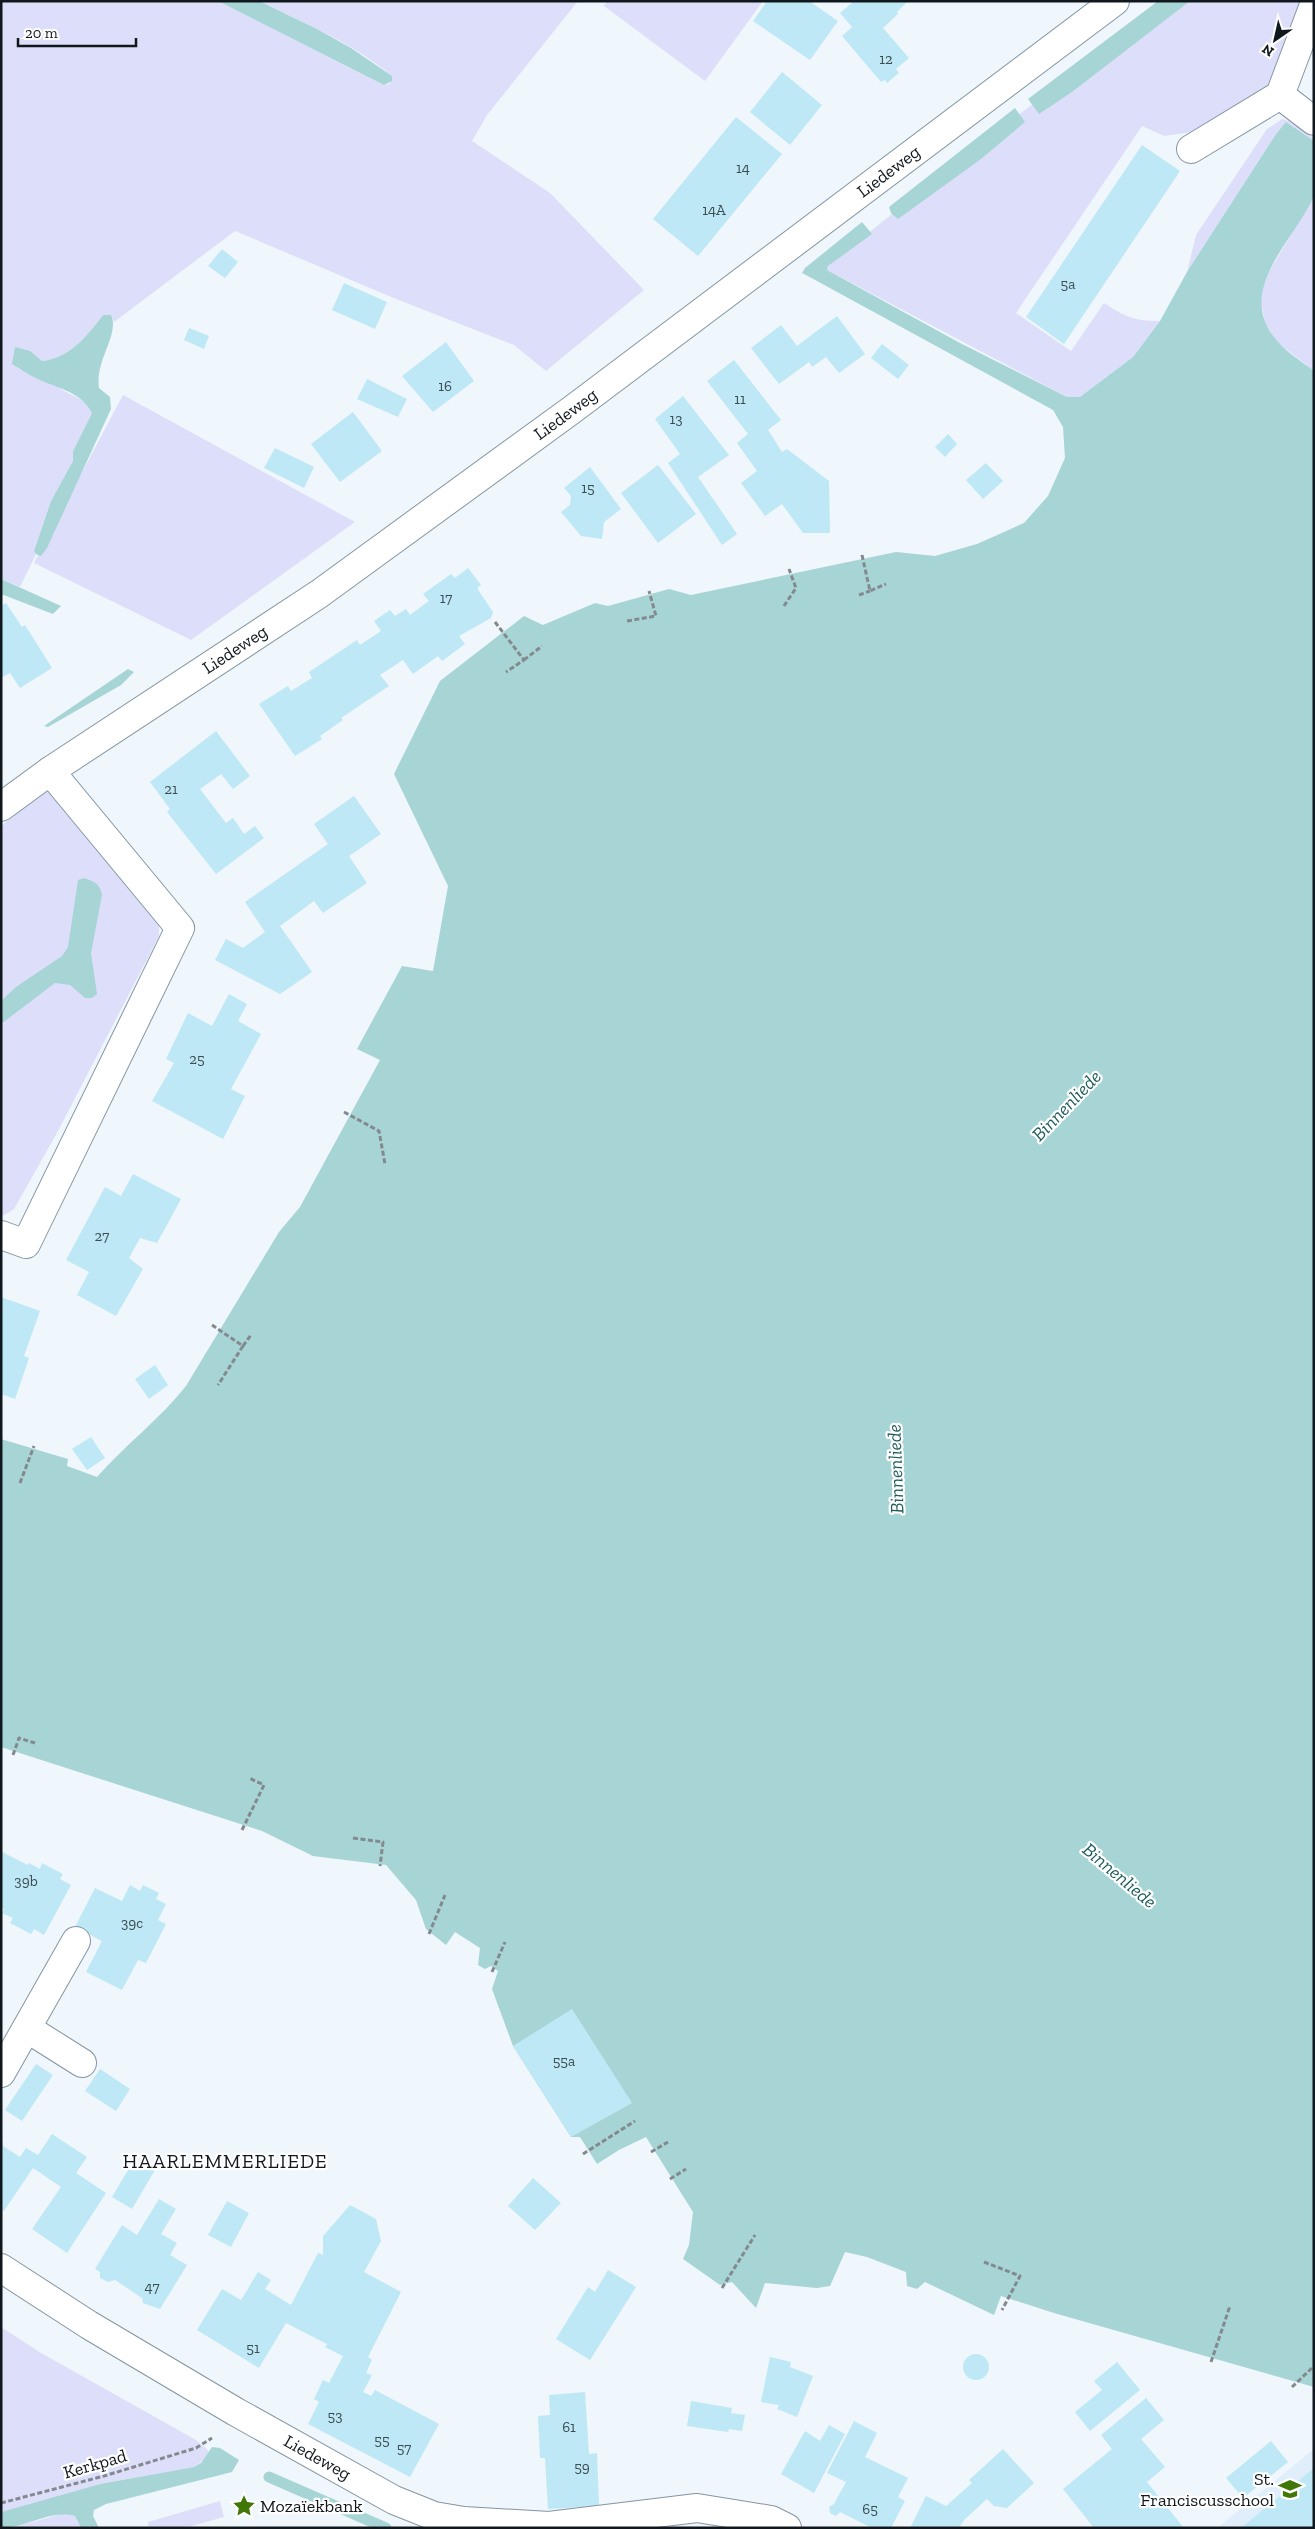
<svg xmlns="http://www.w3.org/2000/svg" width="1315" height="2529" font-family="'Zilla Slab',serif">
  <rect width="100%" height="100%" fill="#eff6fc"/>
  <!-- built -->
  <path fill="#dfeefa" d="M1314 2449V2528H1217Z"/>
  <!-- green -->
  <path fill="#dddffa" d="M1 1H218L384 85 389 84 392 76C353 43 304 23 259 1H578L487 115 472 141 550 193 644 290 546 371 514 345 396 299 235 231 114 322 111 315H103C87 336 70 358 42 361L30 351C39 362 49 380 61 389 75 398 83 396 92 413L73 451V461L51 501 34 551 36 554 20 587 1 579Z
    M607 1H763L705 81 604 6Z
    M1169 1H1304L1276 78 1237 112 1200 131 1164 136 1142 126 1016 313 1071 351 1104 303C1125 317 1135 321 1160 321L1133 357 1080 397H1067L827 270 828 266 973 148 1105 51Z
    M1282 119 1289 121 1314 138V141L1286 123 1276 134 1187 272 1196 235 1267 129Z
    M1314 196V371L1278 343 1266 325 1261 303 1263 282Z
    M123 395 355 522 191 640 34 563Z
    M52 785 159 925V936L58 1131 14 1209 1 1217V826Z
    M1 2327 41 2353 196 2440 209 2451C205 2458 201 2463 194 2467L100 2484 1 2512Z
    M220 2501 224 2517 185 2528H149L148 2522Z
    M65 2513 75 2516 81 2528H11Z"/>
  <!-- water -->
  <path fill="#a7d4d5" d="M218 1H259L317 29 351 48 392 76V81L384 85Z
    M1158 1H1190L1072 92 1039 114 1028 99Z
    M1015 108 1025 122 981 159 898 219 891 213 889 207Z
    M1286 122 1314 141C1314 154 1315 187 1313 198 1292 244 1233 291 1278 342 1288 353 1302 362 1314 371V2387L1054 2313 1001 2296 994 2315 925 2282 917 2289 907 2286 906 2272 867 2257 845 2252 830 2286 817 2288 765 2283 756 2308 732 2282 720 2285 683 2259 689 2245 693 2212 646 2137 619 2150 597 2164 580 2137H571L513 2046 492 1989 498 1971 491 1966 485 1969 478 1965 480 1948 455 1932 446 1945 426 1929 416 1900 386 1865 313 1856 262 1831 1 1747V1439L68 1459 67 1466 97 1477C125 1445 160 1419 186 1386L279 1232 300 1207 380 1060 357 1049 402 966 433 971 448 886 394 774 440 681 524 616 543 625 595 603 608 606 669 589 691 595 896 552 935 556 977 544 1024 523 1048 496 1065 458 1063 427 1053 410 806 275 802 273 805 268 862 222 872 234 828 266 827 270 960 343 1067 397H1080L1133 357 1160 321 1187 272 1276 134Z
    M103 315H111C120 335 95 359 99 388L110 397 111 409 47 548 41 556 36 554 34 551 51 501 73 461V451L92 413C81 392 60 389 40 380 30 376 21 369 12 364L15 347 30 351 42 361C70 358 87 336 103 315Z
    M1 579 61 606 53 614 1 594Z
    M128 669 134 672 121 685 48 727 44 726Z
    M84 878C94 881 100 884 102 895L91 953 97 994 92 998H85L70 985 55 983 1 1024V1001L16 987 62 956 68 947 78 880Z
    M212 2447 220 2448 239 2460 232 2472 106 2504 94 2510 93 2516 99 2528H81L75 2516C51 2509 26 2528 1 2528V2512L100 2484 194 2467 201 2463Z"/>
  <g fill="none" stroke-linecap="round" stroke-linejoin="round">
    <!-- stream -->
    <path stroke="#a7d4d5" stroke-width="11" d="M269 2477 386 2528"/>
  </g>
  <!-- building -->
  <path fill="#bee8f6" d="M767 1H809L838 21 810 60 753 21Z
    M854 1H908L897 12 898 14 883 28 909 58 896 69 899 73 887 83 885 80 881 82 842 36 852 27 840 13Z
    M782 72 822 105 790 145 750 112Z
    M736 117 782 154 698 256 653 219Z
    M1142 145 1180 171 1064 344 1026 317Z
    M222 249 238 262 225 278 208 266Z
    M344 283 387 302 375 329 332 310Z
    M837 316 865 354 839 373 826 357 812 367 809 362 779 384 751 348 781 325 797 346Z
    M189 328 209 336 204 349 184 340Z
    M446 342 474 381 433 412 402 376Z
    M882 344 909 365 898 379 871 358Z
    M734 360 781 420 768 430 782 452 787 449 829 481 830 533H803L782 504 765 516 741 483 757 471 737 443 748 434 707 381Z
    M367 379 407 399 398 417 357 399Z
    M683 396 729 455 698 477 737 534 722 545 668 463 680 454 655 419Z
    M353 412 382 451 340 482 311 444Z
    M948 434 957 444 945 457 935 447Z
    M275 448 314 467 304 488 264 468Z
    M986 463 1003 481 983 499 966 480Z
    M658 465 696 514 658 543 621 493Z
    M590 467 621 509 604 522 602 539 581 536 561 512 570 505 571 496 564 488Z
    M468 568 481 585 477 588 493 612 491 618 459 636 465 644 442 661 438 656 413 674 403 660 380 675 389 686 341 718 343 720 320 736 322 739 295 756 259 704 288 686 291 691 312 678 309 672 357 640 360 645 381 631 374 621 390 610 395 616 406 609 410 615 429 601 423 594 451 574 455 578Z
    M6 603 22 627 25 625 52 668 20 688 10 673 1 678V606Z
    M216 731 250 776 233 789 221 774 200 789 226 823 233 818 244 834 255 826 264 838 216 874 167 812 170 809 150 782Z
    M354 796 381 834 349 856 367 883 323 913 314 901 280 926 312 972 280 994 215 960 226 939 243 948 265 932 245 902 328 844 314 824Z
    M229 994 247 1004 238 1021 261 1034 231 1089 245 1096 223 1139 152 1101 174 1063 166 1059 188 1013 212 1026Z
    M133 1174 181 1199 157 1243 140 1238 129 1258 143 1269 116 1316 77 1295 89 1272 66 1260 105 1187 121 1196Z
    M1 1297 40 1311 24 1356 29 1358 15 1399 1 1394Z
    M155 1365 168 1385 149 1399 135 1379Z
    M91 1437 105 1458 87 1470 72 1449Z
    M2 1852 28 1865 29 1863 40 1869 42 1863 63 1874 60 1879 71 1885 44 1935 34 1929 31 1934 10 1923 13 1918 2 1913 4 1909 1 1907Z
    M130 1885 140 1891 143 1885 159 1893 156 1899 166 1904 158 1920 166 1924 146 1963 138 1960 122 1990 86 1972 102 1941 75 1927 95 1888 122 1901Z
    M572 2009 632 2103 571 2137 513 2046Z
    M36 2064 53 2075 22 2121 5 2110Z
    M100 2069 130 2089 116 2111 85 2091Z
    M52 2134 87 2157 76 2173 106 2193 67 2253 32 2229 61 2187 33 2168 4 2211 1 2210V2144L3 2142V2146L20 2157 26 2148 38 2155Z
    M131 2165 155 2170 132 2209 112 2197Z
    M533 2178 561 2203 535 2230 508 2206Z
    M159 2199 176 2209 161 2234 177 2243 170 2255 187 2265 160 2309 143 2303 142 2298 115 2280 108 2282 100 2278V2272L95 2269 122 2225 137 2235Z
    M227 2201 249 2213 231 2247 208 2235Z
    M350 2205 376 2219 381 2241 364 2272 401 2292 368 2357 372 2360 366 2373 372 2375 363 2392 371 2396 375 2390 439 2424 410 2477 308 2424 319 2402 314 2399 323 2380 329 2383 343 2356 325 2347 327 2344 286 2323 259 2368 197 2330 222 2289 241 2300 258 2272 271 2280 265 2289 291 2305 318 2253 323 2255V2236Z
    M608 2270 636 2287 590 2360 556 2339 588 2287 595 2292Z
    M963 2367a13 13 0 1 1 26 0a13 13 0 1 1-26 0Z
    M770 2357 791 2362 790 2367 813 2376 797 2417 777 2409 779 2405 761 2402Z
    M1117 2362 1140 2390 1090 2431 1075 2412 1102 2390 1094 2381Z
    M585 2392 589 2454 597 2453 599 2506 548 2509 545 2458H540L538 2416 550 2415 549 2395Z
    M1146 2398 1164 2420 1141 2439 1165 2467 1147 2482 1184 2528H1094L1063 2489 1112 2449 1101 2435Z
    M691 2401 732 2408 731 2413 745 2415 742 2431 729 2429 728 2432 687 2426Z
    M854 2421 877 2433 865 2457 908 2478 898 2497 905 2501 891 2528H872L840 2512 836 2516 830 2513 829 2507 834 2504 846 2482 827 2473Z
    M829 2425 845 2434 814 2493 781 2474 805 2431 820 2441Z
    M1271 2441 1288 2462 1243 2498 1226 2478Z
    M1003 2449 1034 2483 1007 2508 994 2506 987 2499 964 2520 959 2528H910L926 2496 946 2506 972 2483 969 2480Z
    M1314 2468V2528H1241Z"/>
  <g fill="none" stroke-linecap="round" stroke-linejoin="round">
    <defs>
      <g id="minor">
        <path d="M1280 95 1314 121"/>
        <path d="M1191 149 1280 95 1314 5"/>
        <path id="s1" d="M1 807 50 771 319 594 573 409 1115 1"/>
        <path d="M1 1235 26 1244 180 928 50 771"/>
        <path d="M28 2029 82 2063"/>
        <path d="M1 2073 76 1941"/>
        <path id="s2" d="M1 2268 89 2325 236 2412 394 2500 434 2516 464 2521 549 2526 697 2508 771 2520 787 2528"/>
      </g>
    </defs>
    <!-- minor casing -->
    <use href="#minor" stroke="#8496a3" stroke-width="30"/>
    <!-- path -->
    <path stroke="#838a8f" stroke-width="3" stroke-dasharray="5 2.5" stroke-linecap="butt" d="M862 555 870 591 886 584
      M859 595 870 591
      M784 606 796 588 789 569
      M627 621 656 616 649 591
      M495 622 524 660 506 672
      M524 660 542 646
      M344 1112 379 1131 385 1164
      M212 1325 243 1346 218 1385
      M243 1346 251 1335
      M20 1483 34 1446
      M13 1755 19 1738 35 1743
      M242 1830 264 1785 249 1778
      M353 1838 383 1842 380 1866
      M429 1934 445 1895
      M492 1972 505 1942
      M651 2152 668 2142
      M583 2154 635 2121
      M670 2179 686 2169
      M984 2262 1020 2276 1002 2310
      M722 2288 755 2235
      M1211 2362 1230 2306
      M1292 2387 1314 2366
      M1 2503 104 2476 196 2448 212 2438"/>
    <!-- minor -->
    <use href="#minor" stroke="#fff" stroke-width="28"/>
  </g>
  <!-- icons -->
  <defs>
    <symbol id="school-bare" viewBox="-9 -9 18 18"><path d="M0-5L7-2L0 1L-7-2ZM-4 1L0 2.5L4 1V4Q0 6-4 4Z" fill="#417707" stroke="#fff" stroke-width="2.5" paint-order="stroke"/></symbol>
    <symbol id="sight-bare" viewBox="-9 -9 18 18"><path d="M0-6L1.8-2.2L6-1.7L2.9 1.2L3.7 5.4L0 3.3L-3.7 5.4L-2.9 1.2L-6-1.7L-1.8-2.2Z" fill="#417707" stroke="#fff" stroke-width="2.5" paint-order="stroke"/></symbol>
  </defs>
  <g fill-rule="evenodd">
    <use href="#school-bare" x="1274" y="2473" width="32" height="32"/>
    <use href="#sight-bare" x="228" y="2490" width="32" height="32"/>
  </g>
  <g text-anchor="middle" stroke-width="4.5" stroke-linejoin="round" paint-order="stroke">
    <!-- number labels -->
    <g font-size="15" fill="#3c4c53">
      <text x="886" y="64">12</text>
      <text x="743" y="173">14</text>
      <text x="714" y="215">14A</text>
      <text x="1068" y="289">5a</text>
      <text x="445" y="391">16</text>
      <text x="740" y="404">11</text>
      <text x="676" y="424">13</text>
      <text x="588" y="493">15</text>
      <text x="446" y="603">17</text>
      <text x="171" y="794">21</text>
      <text x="197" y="1064">25</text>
      <text x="102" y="1241">27</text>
      <text x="26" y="1886">39b</text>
      <text x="132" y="1928">39c</text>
      <text x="564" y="2066">55a</text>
      <text x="152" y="2292">47</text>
      <text x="253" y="2353">51</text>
      <text x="335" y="2421">53</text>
      <text x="569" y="2432">61</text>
      <text x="382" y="2445">55</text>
      <text x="404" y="2453">57</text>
      <text x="582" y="2472">59</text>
      <text x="870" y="2514">65</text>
    </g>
    <!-- street labels -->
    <g font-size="18" fill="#11181d" stroke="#fff">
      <text dy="6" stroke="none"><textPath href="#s1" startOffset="1092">Liedeweg</textPath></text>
      <text dy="6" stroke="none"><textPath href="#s1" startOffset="688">Liedeweg</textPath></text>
      <text dy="6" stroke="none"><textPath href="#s1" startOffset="282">Liedeweg</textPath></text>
      <text dy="6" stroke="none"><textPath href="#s2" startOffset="369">Liedeweg</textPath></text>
      <text transform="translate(95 2464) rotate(-16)" y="6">Kerkpad</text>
    </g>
    <!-- poi labels -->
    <g font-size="18" fill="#11181d" stroke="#fff" text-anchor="end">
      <text x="1274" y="2485">St.<tspan x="1274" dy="21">Franciscusschool</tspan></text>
      <text x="260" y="2512" text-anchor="start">Mozaïekbank</text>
    </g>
    <!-- water labels -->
    <g font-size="19" font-style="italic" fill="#1d5b5d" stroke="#fff">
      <text transform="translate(1066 1105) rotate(-46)" y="7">Binnenliede</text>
      <text transform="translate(895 1469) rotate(-92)" y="7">Binnenliede</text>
      <text transform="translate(1120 1875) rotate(40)" y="7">Binnenliede</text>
    </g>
    <!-- quarter labels -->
    <g font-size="20" letter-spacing="1" fill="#11181d" stroke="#fff">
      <text x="225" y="2168">HAARLEMMERLIEDE</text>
    </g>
  </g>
  <!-- border -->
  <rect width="1315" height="2529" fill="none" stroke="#11181d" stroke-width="5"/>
  <!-- north arrow -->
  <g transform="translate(1275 40) rotate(214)" stroke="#ffffff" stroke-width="4" paint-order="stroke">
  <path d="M0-4L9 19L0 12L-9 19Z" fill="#11181d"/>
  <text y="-8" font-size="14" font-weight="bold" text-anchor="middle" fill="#11181d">N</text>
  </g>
  <!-- scale -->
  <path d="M18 38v8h118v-8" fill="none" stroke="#11181d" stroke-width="2.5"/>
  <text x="25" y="38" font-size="15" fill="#11181d" stroke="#ffffff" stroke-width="4" paint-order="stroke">20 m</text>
</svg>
